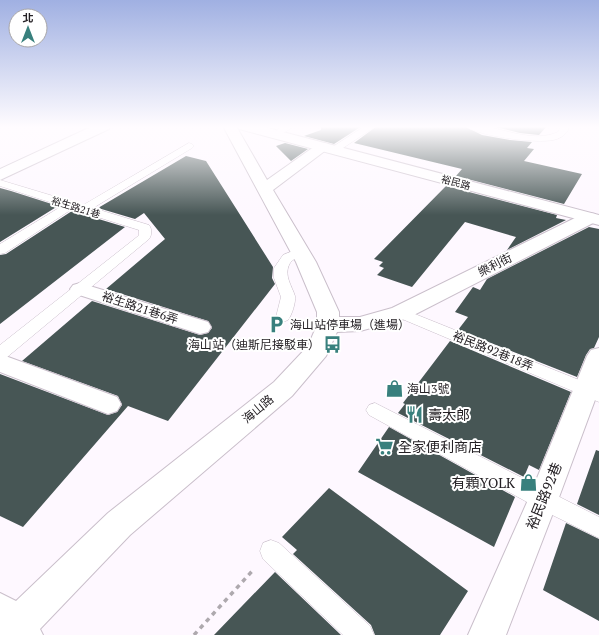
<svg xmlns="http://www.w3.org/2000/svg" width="599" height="635" font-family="'PT Serif','Noto Sans TC',serif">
  <rect width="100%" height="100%" fill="#fef8ff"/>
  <!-- building -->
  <path fill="#475655" d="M321 126H362L334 144 304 136 321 130Z
    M377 126H464L482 135 510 140 532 142 527 148 534 149 524 161 582 174 564 204 456 176 462 169 354 143Z
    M492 126H547L539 135 520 133Z
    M285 143 308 149 291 161 276 146Z
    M186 156 206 161 273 267 272 278 275 284 168 421 128 406 23 527 0 516V374L108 415 117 412 122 405 118 396 22 361 92 301 200 335 208 333 212 328 208 321 106 289 165 239 144 213 135 219 98 208Z
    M446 186 557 215 556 218 566 220 507 250 516 237 465 222 412 287 377 275 384 268 379 266 383 262 374 259Z
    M0 188 11 191 58 206 0 242Z
    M72 211 125 227 0 324V255L6 254Z
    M589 227 599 229V337L594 348 590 349 586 355 577 377 458 330 468 317 455 312 473 287 480 290 487 279Z
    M450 341 571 392 539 470 529 465 524 477 398 413 405 404 403 403Z
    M389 427 515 497 494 547 358 472Z
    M596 450 599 451V515L577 504Z
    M329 488 468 591 440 635H375L371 625 293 554 297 550 282 537Z
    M566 523 599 539V621L543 590Z
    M275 572 341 635H214Z"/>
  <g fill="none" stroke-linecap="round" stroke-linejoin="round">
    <defs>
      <path id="lane" d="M283 126H295L278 136H272L271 134Z
        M365 126H376L337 152H331L329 150 331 148Z
        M465 126C470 126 476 126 481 126 506 129 533 143 558 132L561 126H570C567 133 564 136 557 139 542 145 477 136 465 126Z
        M189 143 192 144 194 146 192 148 93 208 149 225C152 229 152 235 149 239L6 358 0 360V345L137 237 139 235V230L72 209 5 253 0 254V244L62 206 0 186V180L83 205Z
        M300 248 305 249 306 252C302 258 292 257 289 265 284 276 292 286 295 296 296 302 292 315 288 320L283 322 278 320 276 317 281 297 274 278V268L283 255Z
        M400 308 599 388V402L395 316 393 313 395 310Z
        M375 403 599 517V538L536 507 369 415 366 410 369 405Z
        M271 540 279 543 370 626 374 635H343L263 559 260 551 263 543Z"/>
      <path id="street" d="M93 126H110L109 129 0 180V169Z
        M223 126H236L267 180 318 144 323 143 328 144 330 147 273 190 316 262 339 312V317H360L392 308 583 214 589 213 595 214 598 218 595 222 408 318 360 331 337 332 326 356 292 396 130 535 40 629 43 635H0V593L16 601 108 513 274 382 308 346 317 325V312L296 262Z
        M80 283 208 322 211 327 208 332 200 334 73 293 70 289 73 285Z
        M599 348V389L558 500 506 635H468L528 500 587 356 591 350Z
        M0 354 117 397 121 404 117 411 108 414 0 372Z"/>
      <path id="secondary" d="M238 126H260L599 215V225L239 129Z"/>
    </defs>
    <!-- lane casing -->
    <use href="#lane" stroke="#cabfcb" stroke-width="1"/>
    <!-- street casing -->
    <use href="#street" stroke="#cabfcb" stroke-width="2"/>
    <!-- secondary casing -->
    <use href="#secondary" stroke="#cabfcb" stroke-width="2"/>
    <!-- path -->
    <path stroke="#aea9ae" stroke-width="3.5" stroke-dasharray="4.5 4.5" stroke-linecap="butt" d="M194 635 254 569"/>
    <!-- lane -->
    <use href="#lane" fill="#fff" fill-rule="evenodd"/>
    <!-- street -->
    <use href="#street" fill="#fff" fill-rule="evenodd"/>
    <!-- secondary -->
    <use href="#secondary" fill="#fff" fill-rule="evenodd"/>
  </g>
  <!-- sky -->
  <linearGradient id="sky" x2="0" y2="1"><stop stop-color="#a0b0e2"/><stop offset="0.59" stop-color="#fffcff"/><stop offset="1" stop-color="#fffcff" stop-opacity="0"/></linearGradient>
  <rect width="599" height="215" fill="url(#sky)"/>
  <!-- icons -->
  <defs>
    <symbol id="parking-bare" viewBox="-9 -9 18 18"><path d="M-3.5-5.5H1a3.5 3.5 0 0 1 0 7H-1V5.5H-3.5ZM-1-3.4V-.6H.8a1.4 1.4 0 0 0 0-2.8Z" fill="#38807d" stroke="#fff" stroke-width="2.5" paint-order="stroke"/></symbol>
    <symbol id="bus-bare" viewBox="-9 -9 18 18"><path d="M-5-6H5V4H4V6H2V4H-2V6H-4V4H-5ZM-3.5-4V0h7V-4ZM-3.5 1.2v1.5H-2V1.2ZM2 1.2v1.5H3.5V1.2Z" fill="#38807d" stroke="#fff" stroke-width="2.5" paint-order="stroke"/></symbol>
    <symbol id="shop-bare" viewBox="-9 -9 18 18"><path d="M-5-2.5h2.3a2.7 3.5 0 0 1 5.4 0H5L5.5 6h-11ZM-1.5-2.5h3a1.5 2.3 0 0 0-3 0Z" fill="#38807d" stroke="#fff" stroke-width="2.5" paint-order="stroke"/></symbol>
    <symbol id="restaurant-bare" viewBox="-9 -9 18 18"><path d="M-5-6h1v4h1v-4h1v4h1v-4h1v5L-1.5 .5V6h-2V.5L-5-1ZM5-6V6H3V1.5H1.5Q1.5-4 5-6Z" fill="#38807d" stroke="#fff" stroke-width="2.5" paint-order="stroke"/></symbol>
    <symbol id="supermarket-bare" viewBox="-9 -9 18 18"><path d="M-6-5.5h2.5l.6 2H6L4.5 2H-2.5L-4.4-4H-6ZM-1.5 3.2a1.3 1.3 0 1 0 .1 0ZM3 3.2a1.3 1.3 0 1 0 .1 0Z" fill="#38807d" stroke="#fff" stroke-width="2.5" paint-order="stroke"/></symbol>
  </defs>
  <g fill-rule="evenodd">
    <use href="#parking-bare" x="264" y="312" width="25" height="25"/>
    <use href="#bus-bare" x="320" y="332" width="25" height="25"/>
    <use href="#shop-bare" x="382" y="376" width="25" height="25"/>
    <use href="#restaurant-bare" x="402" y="402" width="25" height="25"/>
    <use href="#supermarket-bare" x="372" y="434" width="25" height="25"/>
    <use href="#shop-bare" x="516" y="470" width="25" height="25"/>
  </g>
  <g text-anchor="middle" stroke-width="4" stroke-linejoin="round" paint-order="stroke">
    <!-- far-street labels -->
    <g font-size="10" fill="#252125" stroke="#fff">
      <text transform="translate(456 182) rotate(15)" y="4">裕民路</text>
      <text transform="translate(76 207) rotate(17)" y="4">裕生路21巷</text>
    </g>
    <!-- street labels -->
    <g font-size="12" fill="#252125" stroke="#fff">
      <text transform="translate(495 265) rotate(-27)" y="4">樂利街</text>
      <text transform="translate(140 308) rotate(18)" y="4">裕生路21巷6弄</text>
      <text transform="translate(493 351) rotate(22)" y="4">裕民路92巷18弄</text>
      <text transform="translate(258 409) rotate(-40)" y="4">海山路</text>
    </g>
    <!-- poi labels -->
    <g font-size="12" fill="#252125" stroke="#fff" text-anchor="start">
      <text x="290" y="329">海山站停車場（進場）</text>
      <text x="320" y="349" text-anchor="end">海山站（迪斯尼接駁車）</text>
      <text x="407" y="393">海山3號</text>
    </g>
    <!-- near-poi labels -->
    <g font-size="14" fill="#252125" stroke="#fff" text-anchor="start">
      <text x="428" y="420">壽太郎</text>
      <text x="398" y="452">全家便利商店</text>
      <text x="515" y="488" text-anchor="end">有顆YOLK</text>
    </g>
    <!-- near-street labels -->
    <g font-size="14" fill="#252125" stroke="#fff">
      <text transform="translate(544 496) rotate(-68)" y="5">裕民路92巷</text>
    </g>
  </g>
  <!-- north arrow -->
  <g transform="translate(28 28)"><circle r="19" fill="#ffffff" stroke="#a8a6a8"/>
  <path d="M0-3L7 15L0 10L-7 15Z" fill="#38807d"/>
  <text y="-6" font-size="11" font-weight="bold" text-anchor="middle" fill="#252125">北</text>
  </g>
</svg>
